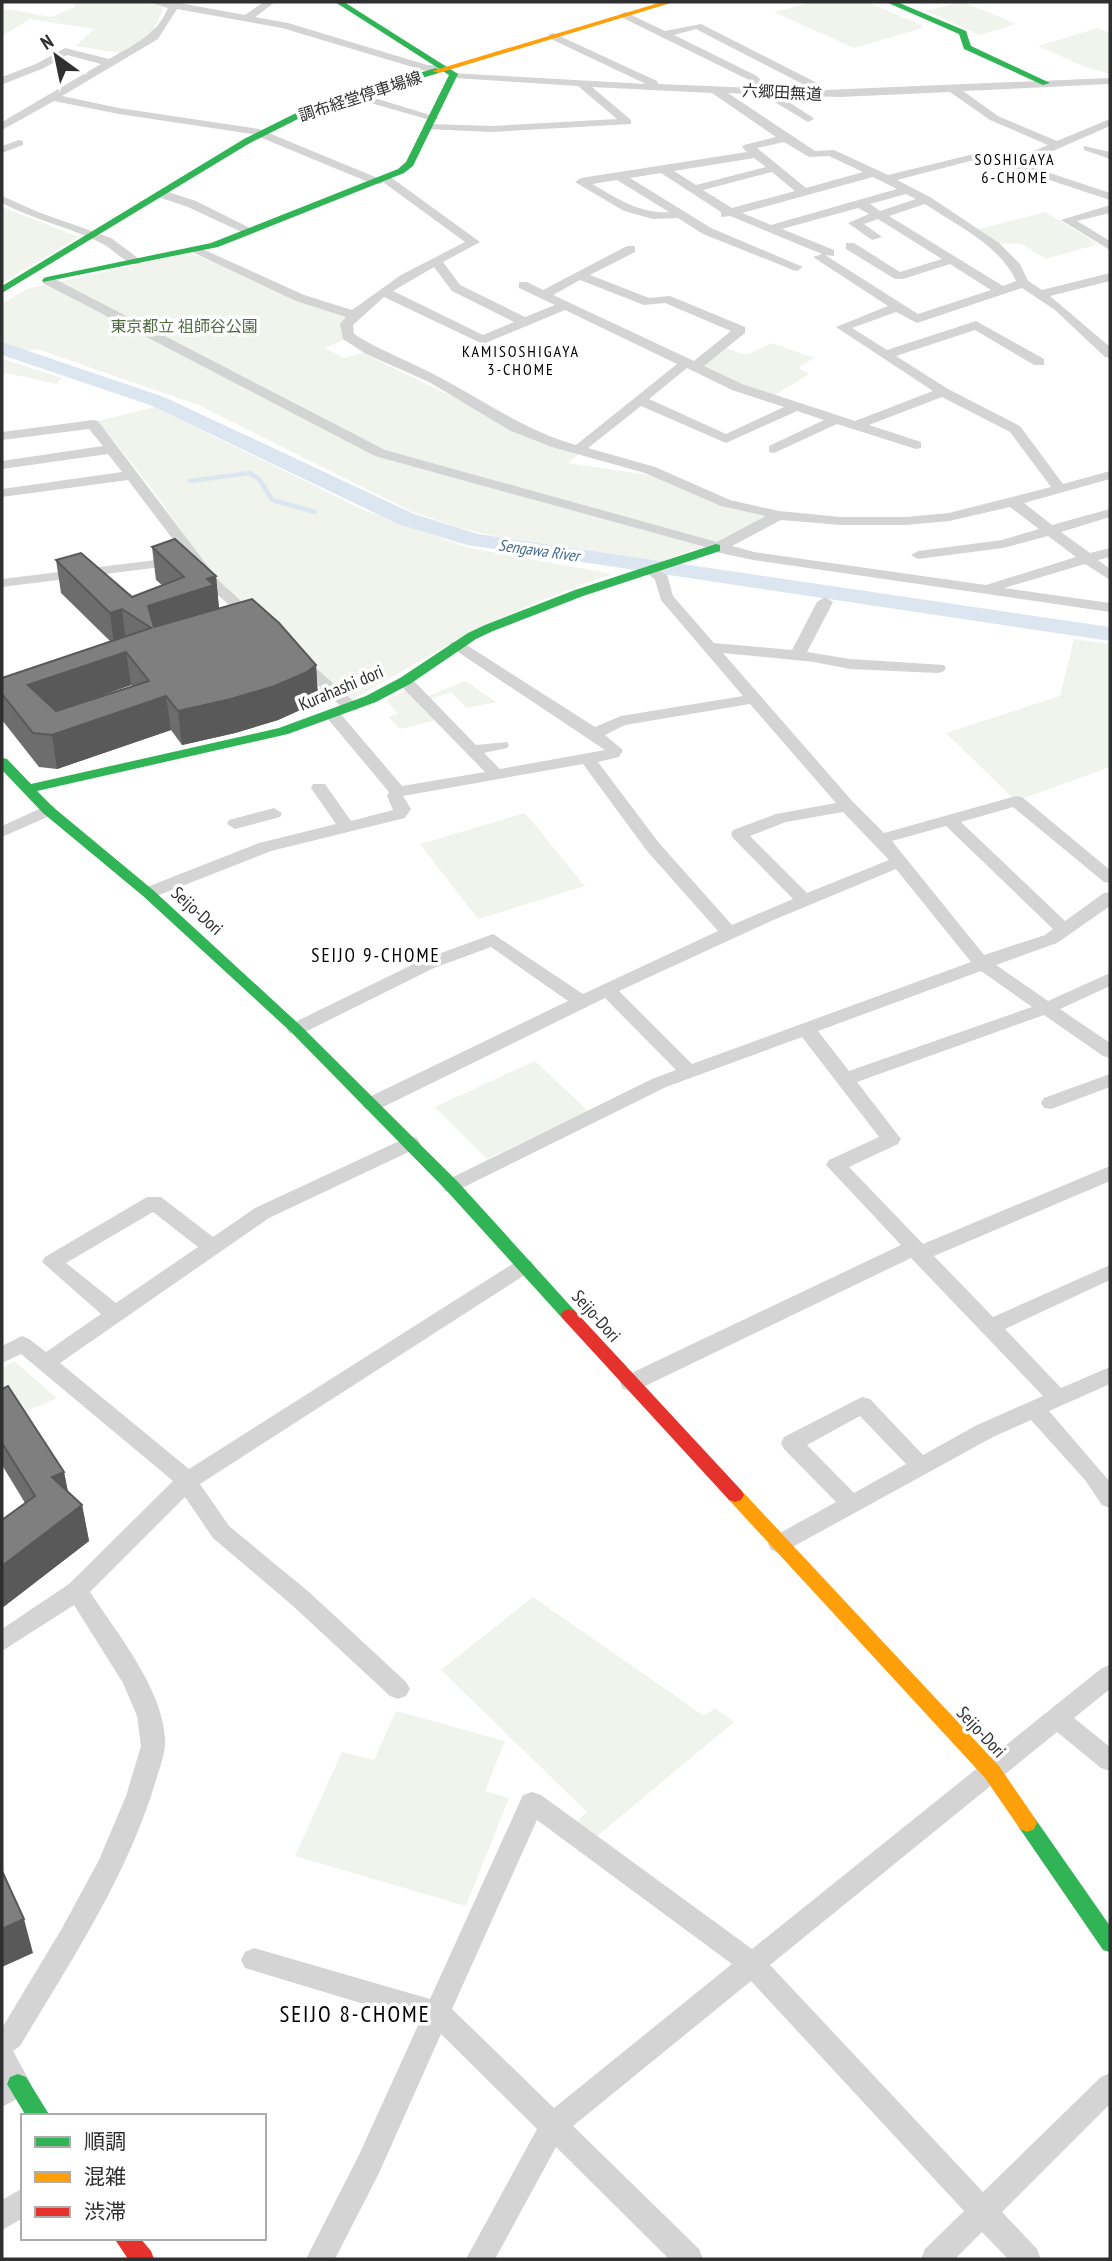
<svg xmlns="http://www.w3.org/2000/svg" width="1112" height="2261" font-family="'PT Sans Narrow','Noto Sans JP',sans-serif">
  <rect width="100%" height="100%" fill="#fff"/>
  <!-- green -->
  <path fill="#f0f4ed" d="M75 2H140L164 7 151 35 120 53 76 46 94 29 30 19 2 36V8L51 17 75 7Z
    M812 2H867L921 25 922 28 854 48 774 12Z
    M963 2 1016 24 980 35 926 11Z
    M1098 28 1110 33V74L1085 67 1038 46Z
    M2 207 79 237 2 283Z
    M1045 212 1098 244 1046 259 1021 244 996 243 976 230Z
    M190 253 347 315V338L325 348 344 358 363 353 486 413 516 433 581 452 568 463 655 476 769 515 728 538 663 561 499 537 460 528 410 511 198 405 37 349 25 351 2 344V304L26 289Z
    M772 343 814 358 798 368 809 374 772 397 699 367 723 347 746 355Z
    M2 359 62 378 56 384 2 372Z
    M154 407 364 510 469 548 613 574C518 604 438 650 352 700L219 584 152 489 98 421Z
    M1074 639 1110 644V767L1016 801 946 733 1060 696Z
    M466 681 496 702 467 708 451 692 431 699 428 696Z
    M411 688 441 719 400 729 389 717 398 714 386 700Z
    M525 813 585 886 478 919 420 844Z
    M535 1061 588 1111 487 1159 435 1107Z
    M14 1361 57 1398 2 1422V1368Z
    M533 1597 704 1716 715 1708 734 1722 596 1837 577 1821 587 1812 441 1670Z
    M396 1711 505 1741 485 1791 509 1798 466 1906 295 1856 342 1752 374 1760Z"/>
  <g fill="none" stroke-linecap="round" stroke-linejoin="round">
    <!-- stream -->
    <path stroke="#dbe6f0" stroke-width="4.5" d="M190 481 249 473 259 479 272 500 315 512"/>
    <!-- river -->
    <path fill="#dbe6f0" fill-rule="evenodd" d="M2 342 164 397 414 514 478 534 1110 627V641L467 545 398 524 150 405 2 355Z"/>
    <!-- street -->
    <path fill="#d4d4d4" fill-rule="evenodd" d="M148 2H174L245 15 264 2H275L255 17 288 23 427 65 446 66 451 69 446 72 426 71 282 28 177 9 158 39 62 96 119 108 259 129 380 179 381 176H389L480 242 443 262 460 285 525 317 555 305 519 288V282H527L543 290 627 246H635V252L590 275 649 298 670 296 745 327V333L704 366 742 384 855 421 933 391 836 327 888 306 813 257 822 254 730 216 721 217V212L661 173 630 178 711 228 803 267 797 271 793 270 703 234 678 218 653 219 624 211 575 182 581 178 747 152 742 147 744 145 776 137 712 93 592 87 631 120V124L492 132 426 129 424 127 430 124 492 126 617 119 578 86 454 78 450 77V73L646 84 549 38V34L553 33 657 81 658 84 755 88 749 80 621 17 620 15 625 12 665 31 701 24 823 86 825 90 1110 78V84L963 91 998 116 1057 141 1110 119V126L1023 164 1110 193V200L1010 167 978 159 897 180 930 197 999 243 1020 264 1028 281 1042 290 1110 273V281L1050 296 1110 347V358L1105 357 1055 310 1022 288 917 323 896 312 852 328 887 350 976 321 1044 359V365H1034L975 330 896 356 948 389 1020 426 1063 484 1110 471V479L1024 503 1052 525 1110 509V517L1061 532 1090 553 1110 548V557L1098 560 1110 569V580L1085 564 1004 588 1110 603V612L753 560 711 551 709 548 375 456 43 283V277H51L385 450 717 542 766 516 721 506 645 473 552 447 511 431 429 382 366 354 343 339 340 324 346 317 296 301 188 250 198 247 304 295 352 310 401 275 465 242 383 182 381 184H373L252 134 119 114 54 101 2 130V122L101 64 67 55 44 68 6 83 2 84V77L36 64 65 48 109 59C133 45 157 35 168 8ZM696 29 814 90 768 88 757 76 674 35ZM950 92 990 120 1048 145 1012 160 978 153 888 175 834 150 815 151 728 93 763 95 808 122 814 119 812 117 778 95 840 97ZM784 142 809 157 829 156 863 172 806 188 757 148ZM754 158 766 167 696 185 674 171ZM772 172 795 191 732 208 703 190ZM873 177 897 189 771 225 742 213ZM617 180 669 212C639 214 617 198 592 184ZM906 194 916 199 880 211 870 204ZM925 204C956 225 1000 245 1016 281L1003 286 889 216ZM858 208 869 214 848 223 872 240 882 237 864 224 878 219 942 259 900 272 854 243H846V249L895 279H903L950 264 991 290 918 314 825 255 834 256V250L782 229ZM434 267 452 291 514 322 483 335 393 291ZM580 280 644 305 665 303 731 331 694 361 553 295ZM384 297 483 344 565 310 677 364 576 445C526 431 486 402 441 378 412 362 382 352 354 334L353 325ZM687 368 732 390 784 407 726 434 649 399ZM942 397 1010 432 1051 487 949 513 906 517H841L779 511 730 500 655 467 588 448 641 406 726 443 797 411 824 420 769 446V452L774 453 837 424 916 449 921 448V442L869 425ZM1010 507 1039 529 1002 540 918 551 911 555 918 559 1003 548 1048 536 1076 557 986 585 754 552 732 546 781 520 841 525H906L949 521Z
      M350 93H358L440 118 430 120 350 97Z
      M19 140 23 141V145L2 153V146Z
      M1084 146 1110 152V159L1084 150Z
      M162 190 196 201 256 231 246 234 188 207 158 197V191Z
      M2 196 38 212 111 238 142 261 140 264C126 266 115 250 103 244 73 228 34 220 2 203Z
      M1110 205V213L1077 221 1110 241V250L1061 220Z
      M93 420 98 421 219 581 259 617 262 620 259 623H249L209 587 128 480 2 497V489L122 472 108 454 2 469V461L103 446 89 429 2 440V432Z
      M180 557 187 561 185 564 2 587V579Z
      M650 565 667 575 673 596 714 643 792 650 817 602 825 597 833 602 807 652 850 659 944 665 946 668 944 671 938 673 850 669 814 662 723 653 853 802 884 833 1016 796 1022 797 1110 870V883L1104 882 1013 807 961 822 1065 921 1104 893 1110 892V906L1057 943 996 965 1048 1001 1110 973V986L1060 1009 1110 1043V1058L1103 1056 1044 1015 857 1082 901 1139 898 1144 849 1167 923 1244 1110 1166V1181L934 1256 993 1317 1110 1265V1280L1005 1329 1061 1388 1110 1367V1384L1049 1411 1110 1482V1508L1102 1505 1085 1480 1031 1420 993 1437 787 1550 779 1553 771 1550 768 1544 771 1538 836 1502 784 1449 781 1443 784 1437 862 1397 870 1399 923 1455 977 1425 1043 1396 911 1258 639 1389 631 1391 623 1389 620 1383 623 1377 901 1245 826 1165 829 1160 879 1137 802 1037 666 1087 452 1193 445 1191 442 1186 445 1181 652 1079 676 1070 605 998 379 1109H365L362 1104 365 1099 568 1001 491 947 434 968 303 1033H289L287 1029 289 1025 422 960 493 934 583 994 718 931 647 851 583 764 403 796 411 809 405 818 271 851 154 897 148 898 139 893 142 889 259 843 336 824 311 788 313 784H325L351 821 393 810 387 796 389 792 327 718 325 715 327 712H339L402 786 485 772 399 684 397 681 399 678H411L476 745 507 742 509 745 507 748 484 753 500 769 605 750 452 648 449 645 452 642H462L595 727 621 716 743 696 661 600 655 580 643 569ZM750 704 836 803 776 814 733 830 731 834 733 838 793 899 732 925 659 843 598 762 619 757 623 750 605 735 625 725ZM843 812 889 860 807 893 750 836 786 822ZM946 826 1053 929 1045 935 984 955 892 841ZM896 869 971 962 692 1064 619 991 771 921ZM981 971 1032 1007 849 1071 818 1031ZM860 1416 906 1464 854 1493 807 1445Z
      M297 654 302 656 357 704 359 707 357 710H345L292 662 289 659 292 656Z
      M48 805 54 806 56 810 54 814 2 837V826Z
      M274 808 282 813 280 817 235 829 227 824 229 820Z
      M1110 1074V1087L1051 1109 1044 1108 1041 1103 1044 1098Z
      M410 1136 417 1138 420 1143 417 1148 269 1218 60 1363 189 1469 517 1261 524 1259 531 1261 534 1266 531 1271 200 1484 229 1526 309 1592 406 1682 410 1689 406 1696 398 1699 390 1696 293 1606 213 1538 185 1497 90 1592C117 1633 162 1688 165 1738 166 1752 160 1767 156 1780 128 1875 71 1961 20 2046L13 2051 31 2084 27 2093 2 2107V2028L61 1930 99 1860 126 1796 141 1746 137 1716 123 1683 74 1605 2 1651V1629L69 1584 173 1481 21 1354 2 1363V1346L22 1336 29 1339 46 1352 101 1314 42 1262 45 1257 147 1197H161L213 1237 255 1208ZM153 1212 198 1247 116 1303 66 1263Z
      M1110 1665V1689L1074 1718 1110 1747V1771L1101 1768 1057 1732 770 1965 983 2192 1101 2077 1110 2073V2104L1002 2212 1037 2249 1041 2259H1008L982 2232 955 2259H921L925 2249 964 2211 751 1981 573 2126 699 2249 703 2259H669L556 2147 495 2259H466L537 2129 441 2034 379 2173 335 2259H306L359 2155 420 2021 245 1968 241 1960 245 1952 254 1948 430 1999 523 1795 532 1792 541 1795 752 1949 1102 1668ZM537 1820 732 1964 554 2108 452 2009Z
      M23 2188V2218L2 2230V2200Z"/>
    <!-- fast -->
    <path fill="#30b455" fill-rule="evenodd" d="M335 2H344L458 74 413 166 404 173 218 247 43 282 42 280 47 277 211 243 398 169 406 162 449 75Z
      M886 2H897L966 31 971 46 1050 83 1043 85 964 49 959 34Z
      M436 68 440 71 439 73 340 102 302 117 250 143 2 293V286L244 139 296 113 334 98Z
      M716 544 720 545V551L583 596 493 631 476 639 410 684 376 702 288 734 37 791 53 807 153 890 301 1026 458 1182 575 1311 577 1315 575 1319H563L446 1190 291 1032 143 896 43 813 2 770V758L7 759 31 784 279 728 366 696 400 678 468 633 485 625 575 590Z
      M1027 1814 1034 1817 1110 1926V1952L1103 1950 1020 1829 1017 1823 1020 1817Z
      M18 2074 26 2077 50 2116H26L7 2084 10 2077Z"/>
    <!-- slow -->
    <path fill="#ff9f0a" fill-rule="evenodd" d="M662 2H674L439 73 432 71Z
      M735 1488 741 1490 999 1766 1034 1817 1037 1823 1034 1829 1027 1832 1020 1829 985 1778 729 1500 726 1495 729 1490Z"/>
    <!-- jam -->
    <path fill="#e5322d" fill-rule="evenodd" d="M569 1309 575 1311 741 1490 744 1495 741 1500 735 1502 729 1500 563 1319 561 1315 563 1311Z
      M114 2238H140L151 2251 154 2259H128Z"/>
  </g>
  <!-- wall -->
  <path fill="#6d6d6d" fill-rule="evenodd" d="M152 547 216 576 219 609 316 665 318 699 309 706 278 720 235 733 182 745 171 730 57 769 39 767 2 720V678L110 641 61 593 56 560 132 597 162 585 156 580ZM131 685 132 686 66 708Z
    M2 1389 64 1472 68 1493 82 1505 89 1541 2 1608V1520L25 1503 2 1465Z"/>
  <!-- shaded-wall -->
  <path fill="#595959" d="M216 576 219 609 150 627 148 606Z
    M122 609 126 642 114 646 110 613Z
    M126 652 131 685 34 719 28 685Z
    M316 665 318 699 309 706 278 720 235 733 182 745 178 711Z
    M166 696 171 730 57 769 52 735Z
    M64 1472 71 1507 52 1477Z
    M82 1505 89 1541 2 1608V1566Z
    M24 1919 33 1953 2 1967V1929Z"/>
  <!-- building -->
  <path fill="#7f7f7f" stroke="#595959" stroke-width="2" fill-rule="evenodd" d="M175 539 216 576 207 579 214 585 148 606 154 627 252 599 279 623 316 665 307 672 275 686 231 699 178 711 166 696 52 735 33 733 2 694V678L151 628 122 609 110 613 56 560 81 553 132 597 184 577 152 547ZM126 652 149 681 56 711 28 685Z
    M8 1386 64 1472 52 1477 82 1505 2 1566V1520L35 1496 2 1443V1389Z
    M2 1871 24 1919 2 1929Z"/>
  <g text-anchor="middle" stroke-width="7" stroke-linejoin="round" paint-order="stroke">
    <!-- far-street labels -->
    <g font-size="16" fill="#2f2f2f" stroke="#fff">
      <text transform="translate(782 92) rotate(3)" y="6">六郷田無道</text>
      <text transform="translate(360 96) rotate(-18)" y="6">調布経堂停車場線</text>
    </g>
    <!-- far-neighbourhood labels -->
    <g font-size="16" letter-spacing="2" fill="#000" stroke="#fff">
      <text x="1015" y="165">SOSHIGAYA<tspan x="1015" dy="18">6-CHOME</tspan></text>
      <text x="521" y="357">KAMISOSHIGAYA<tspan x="521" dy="18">3-CHOME</tspan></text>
    </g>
    <!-- far-park labels -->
    <g font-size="16" fill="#4f683f" stroke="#fff">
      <text x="184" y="332">東京都立 祖師谷公園</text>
    </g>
    <!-- far-water labels -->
    <g font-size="16" font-style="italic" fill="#426a8c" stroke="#fff">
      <text transform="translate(539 550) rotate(8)" y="6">Sengawa River</text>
    </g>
    <!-- street labels -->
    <g font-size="18" fill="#2f2f2f" stroke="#fff">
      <text transform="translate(341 688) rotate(-23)" y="6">Kurahashi dori</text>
      <text transform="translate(197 911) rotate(42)" y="6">Seijo-Dori</text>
      <text transform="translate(596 1316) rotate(48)" y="6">Seijo-Dori</text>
      <text transform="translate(981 1732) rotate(47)" y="6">Seijo-Dori</text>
    </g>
    <!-- neighbourhood labels -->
    <g font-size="19" letter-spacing="2" fill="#000" stroke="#fff">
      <text x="376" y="962">SEIJO 9-CHOME</text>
    </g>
    <!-- near-neighbourhood labels -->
    <g font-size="23" letter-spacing="2" fill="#000" stroke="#fff">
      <text x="355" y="2022">SEIJO 8-CHOME</text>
    </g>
  </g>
  <!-- border -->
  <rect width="1112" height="2261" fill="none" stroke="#2f2f2f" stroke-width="7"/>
  <!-- legend -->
  <rect x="21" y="2114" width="245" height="126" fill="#ffffff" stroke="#acacac" stroke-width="2"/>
  <rect x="35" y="2137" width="35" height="10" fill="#30b455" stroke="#acacac" stroke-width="2"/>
  <text x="84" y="2149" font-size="21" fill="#2f2f2f">順調</text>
  <rect x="35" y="2172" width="35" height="10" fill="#ff9f0a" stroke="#acacac" stroke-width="2"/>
  <text x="84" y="2184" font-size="21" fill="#2f2f2f">混雑</text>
  <rect x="35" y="2207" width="35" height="10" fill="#e5322d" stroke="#acacac" stroke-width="2"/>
  <text x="84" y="2219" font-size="21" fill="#2f2f2f">渋滞</text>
  <!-- north arrow -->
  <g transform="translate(56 56) rotate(327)" stroke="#ffffff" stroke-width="5" paint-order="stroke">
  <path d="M0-5L12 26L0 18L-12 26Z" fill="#2f2f2f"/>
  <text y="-10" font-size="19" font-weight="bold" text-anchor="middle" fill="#2f2f2f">N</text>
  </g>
</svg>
